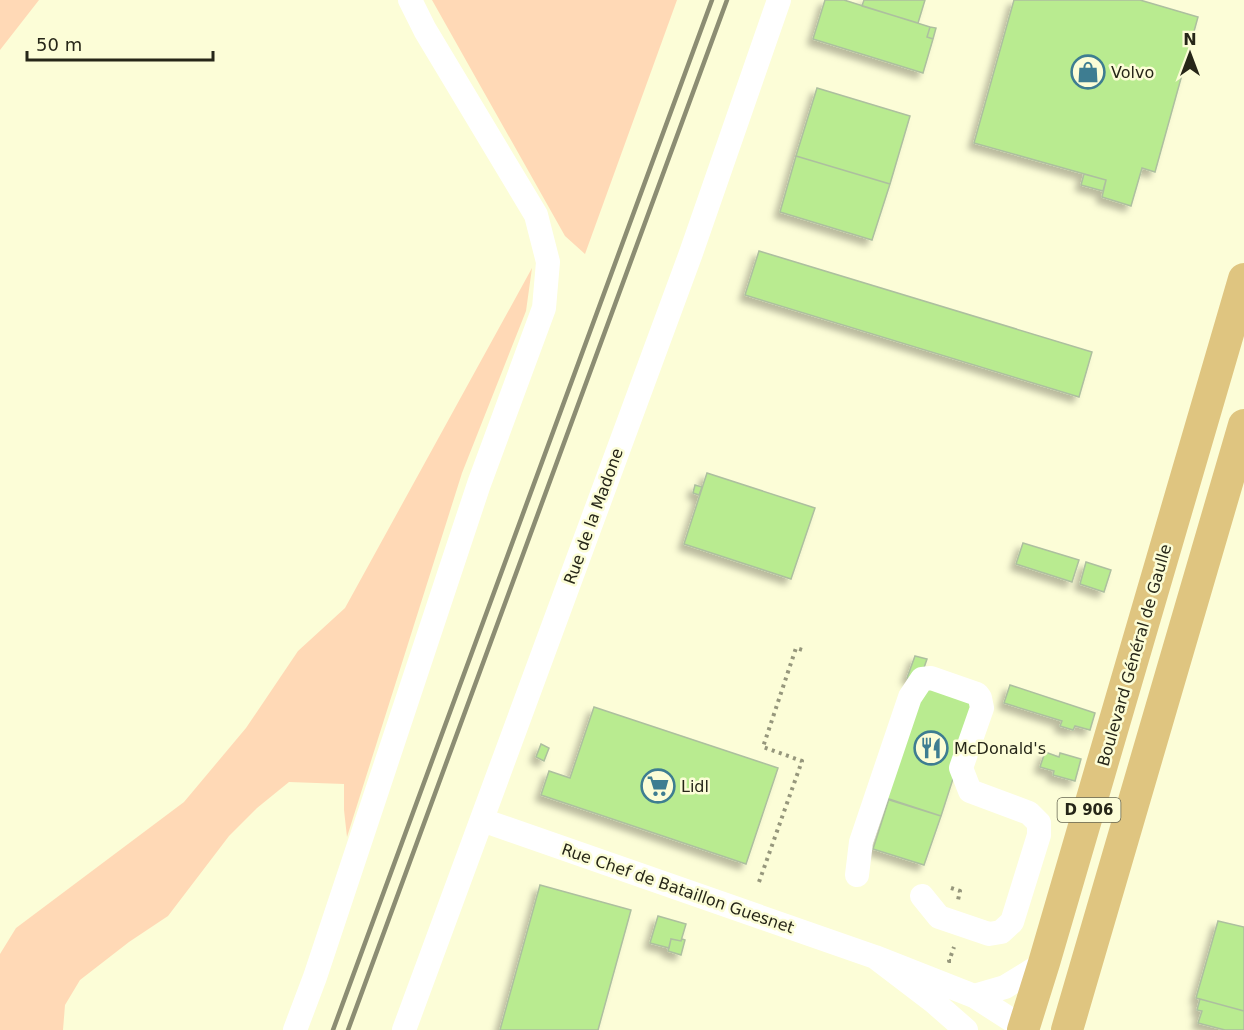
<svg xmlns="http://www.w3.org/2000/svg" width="1244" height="1030" font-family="'DejaVu Sans',sans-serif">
  <defs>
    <filter id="shadow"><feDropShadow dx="-5.5" dy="5.5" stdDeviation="3" flood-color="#0004"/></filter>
  </defs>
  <rect width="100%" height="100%" fill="#fcfdd7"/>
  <!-- green -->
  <path fill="#ffd9b6" d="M0 0H39L0 50Z
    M432 0H677L585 254 565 236Z
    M532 268 526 311 462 473 347 837 344 810V784L289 782 257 808 229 836 168 916 129 942 80 980 65 1005 63 1030H0V954L16 928 184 802 246 728 298 651 345 608Z"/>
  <!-- building -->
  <path fill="#b9eb90" stroke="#adbf9f" stroke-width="1.5" filter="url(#shadow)" d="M825 0H844L930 27 927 37 933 39 923 73 813 39Z
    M864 0H925L918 23 862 6Z
    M1014 0H1140L1198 17 1155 172 1142 168 1131 206 1102 197 1106 180 974 143Z
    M930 27 936 28 933 39 927 37Z
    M817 88 910 116 890 184 796 156Z
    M796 156 890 184 872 240 780 212Z
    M1084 174 1106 180 1103 191 1081 185Z
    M759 251 1092 352 1079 397 745 295Z
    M707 473 815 508 791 579 684 544Z
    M695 485 702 487 699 495 693 493Z
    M1023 543 1079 560 1072 582 1016 564Z
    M1086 562 1111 570 1104 592 1080 584Z
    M915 656 927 659 919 682 907 678Z
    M922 679 979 698 941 816 883 798Z
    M1010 685 1095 713 1090 730 1075 726 1073 730 1060 726 1062 721 1004 703Z
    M594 707 778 768 746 864 541 795 549 771 570 778Z
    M541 744 549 748 544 761 536 757Z
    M1045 752 1059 757 1060 753 1081 759 1075 781 1053 775 1054 771 1040 767Z
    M889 799 941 816 924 865 873 849Z
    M540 885 631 910 598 1030H500Z
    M658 916 686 924 681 941 671 939 669 948 650 943Z
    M1218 921 1244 927V1011L1196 998Z
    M671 939 681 941 682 939 685 940 681 955 668 951Z
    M1200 999 1244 1011V1030H1225L1198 1023 1202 1011 1197 1010Z"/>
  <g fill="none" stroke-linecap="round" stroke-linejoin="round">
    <!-- path -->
    <path stroke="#96977c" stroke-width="4" stroke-dasharray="3 4.5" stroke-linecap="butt" d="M759 882 802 761 763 747 796 648 806 651
      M951 888 960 891 958 900
      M951 961H949L954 947"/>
    <!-- minor -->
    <path stroke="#fff" stroke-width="24" d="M482 820 875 957
      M857 875 861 842 910 697 922 679 931 678 977 694 980 698 982 708 961 768 970 791 1029 813 1039 823V835L1012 922 1001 932 989 934 939 917 922 896
      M974 996 1027 1030
      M295 1030 315 977 479 484 544 308 548 262 536 215 425 30 410 0
      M404 1030 691 253 779 0
      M966 1030 934 1002 875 957 974 996 1005 987 1044 963"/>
    <!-- major -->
    <path stroke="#dfc580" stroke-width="32" d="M1023 1030 1044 963 1244 279
      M1067 1030 1244 425"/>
    <!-- rail -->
    <path stroke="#8c8d73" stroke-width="4.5" d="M333 1030 712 0
      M348 1030 727 0"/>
  </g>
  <!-- icons -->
  <defs>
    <symbol id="shop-ring" viewBox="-11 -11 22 22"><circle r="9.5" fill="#fcfdd7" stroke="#3e7d91" stroke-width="1.5"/><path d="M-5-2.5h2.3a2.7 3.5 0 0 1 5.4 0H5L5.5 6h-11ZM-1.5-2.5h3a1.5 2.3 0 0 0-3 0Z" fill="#3e7d91"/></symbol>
    <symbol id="restaurant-ring" viewBox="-11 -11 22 22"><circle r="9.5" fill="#fcfdd7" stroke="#3e7d91" stroke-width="1.5"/><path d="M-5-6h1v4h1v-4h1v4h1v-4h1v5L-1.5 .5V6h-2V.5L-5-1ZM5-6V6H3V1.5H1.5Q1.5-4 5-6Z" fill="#3e7d91"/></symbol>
    <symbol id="supermarket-ring" viewBox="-11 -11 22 22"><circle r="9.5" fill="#fcfdd7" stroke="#3e7d91" stroke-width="1.5"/><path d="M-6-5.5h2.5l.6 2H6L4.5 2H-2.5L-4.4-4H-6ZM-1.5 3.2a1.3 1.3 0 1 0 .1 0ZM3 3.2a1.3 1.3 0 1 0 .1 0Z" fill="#3e7d91"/></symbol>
  </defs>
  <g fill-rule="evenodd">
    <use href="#shop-ring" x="1069" y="53" width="38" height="38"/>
    <use href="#restaurant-ring" x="912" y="729" width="38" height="38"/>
    <use href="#supermarket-ring" x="639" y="767" width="38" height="38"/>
  </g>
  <g text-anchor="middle" stroke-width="5" stroke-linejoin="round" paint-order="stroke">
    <!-- shield labels -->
    <rect fill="#fcfdd7" stroke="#666651" stroke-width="1.5" x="1057.5" y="798" width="63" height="24" rx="4.5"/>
    <g font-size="15" font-weight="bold" fill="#262618">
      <text x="1089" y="815">D 906</text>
    </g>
    <!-- poi labels -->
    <g font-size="16" fill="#262618" stroke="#fcfdd7" text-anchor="start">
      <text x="1111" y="78">Volvo</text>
      <text x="954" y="754">McDonald's</text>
      <text x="681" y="792">Lidl</text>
    </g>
    <!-- street labels -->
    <g font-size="16" fill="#262618" stroke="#fcfdd7">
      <text transform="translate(593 516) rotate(-70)" y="6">Rue de la Madone</text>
      <text transform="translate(1134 655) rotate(-74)" y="6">Boulevard Général de Gaulle</text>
      <text transform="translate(678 888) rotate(19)" y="6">Rue Chef de Bataillon Guesnet</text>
    </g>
  </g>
  <!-- north arrow -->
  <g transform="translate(1190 54)" stroke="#fcfdd7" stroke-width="4.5" paint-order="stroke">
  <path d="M0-4.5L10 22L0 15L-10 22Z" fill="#262618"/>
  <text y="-9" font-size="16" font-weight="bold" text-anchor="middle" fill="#262618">N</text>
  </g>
  <!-- scale -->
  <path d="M27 51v9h186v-9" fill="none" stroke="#262618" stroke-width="3"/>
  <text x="36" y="51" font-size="18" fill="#262618" stroke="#fcfdd7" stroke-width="4.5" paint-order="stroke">50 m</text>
</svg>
